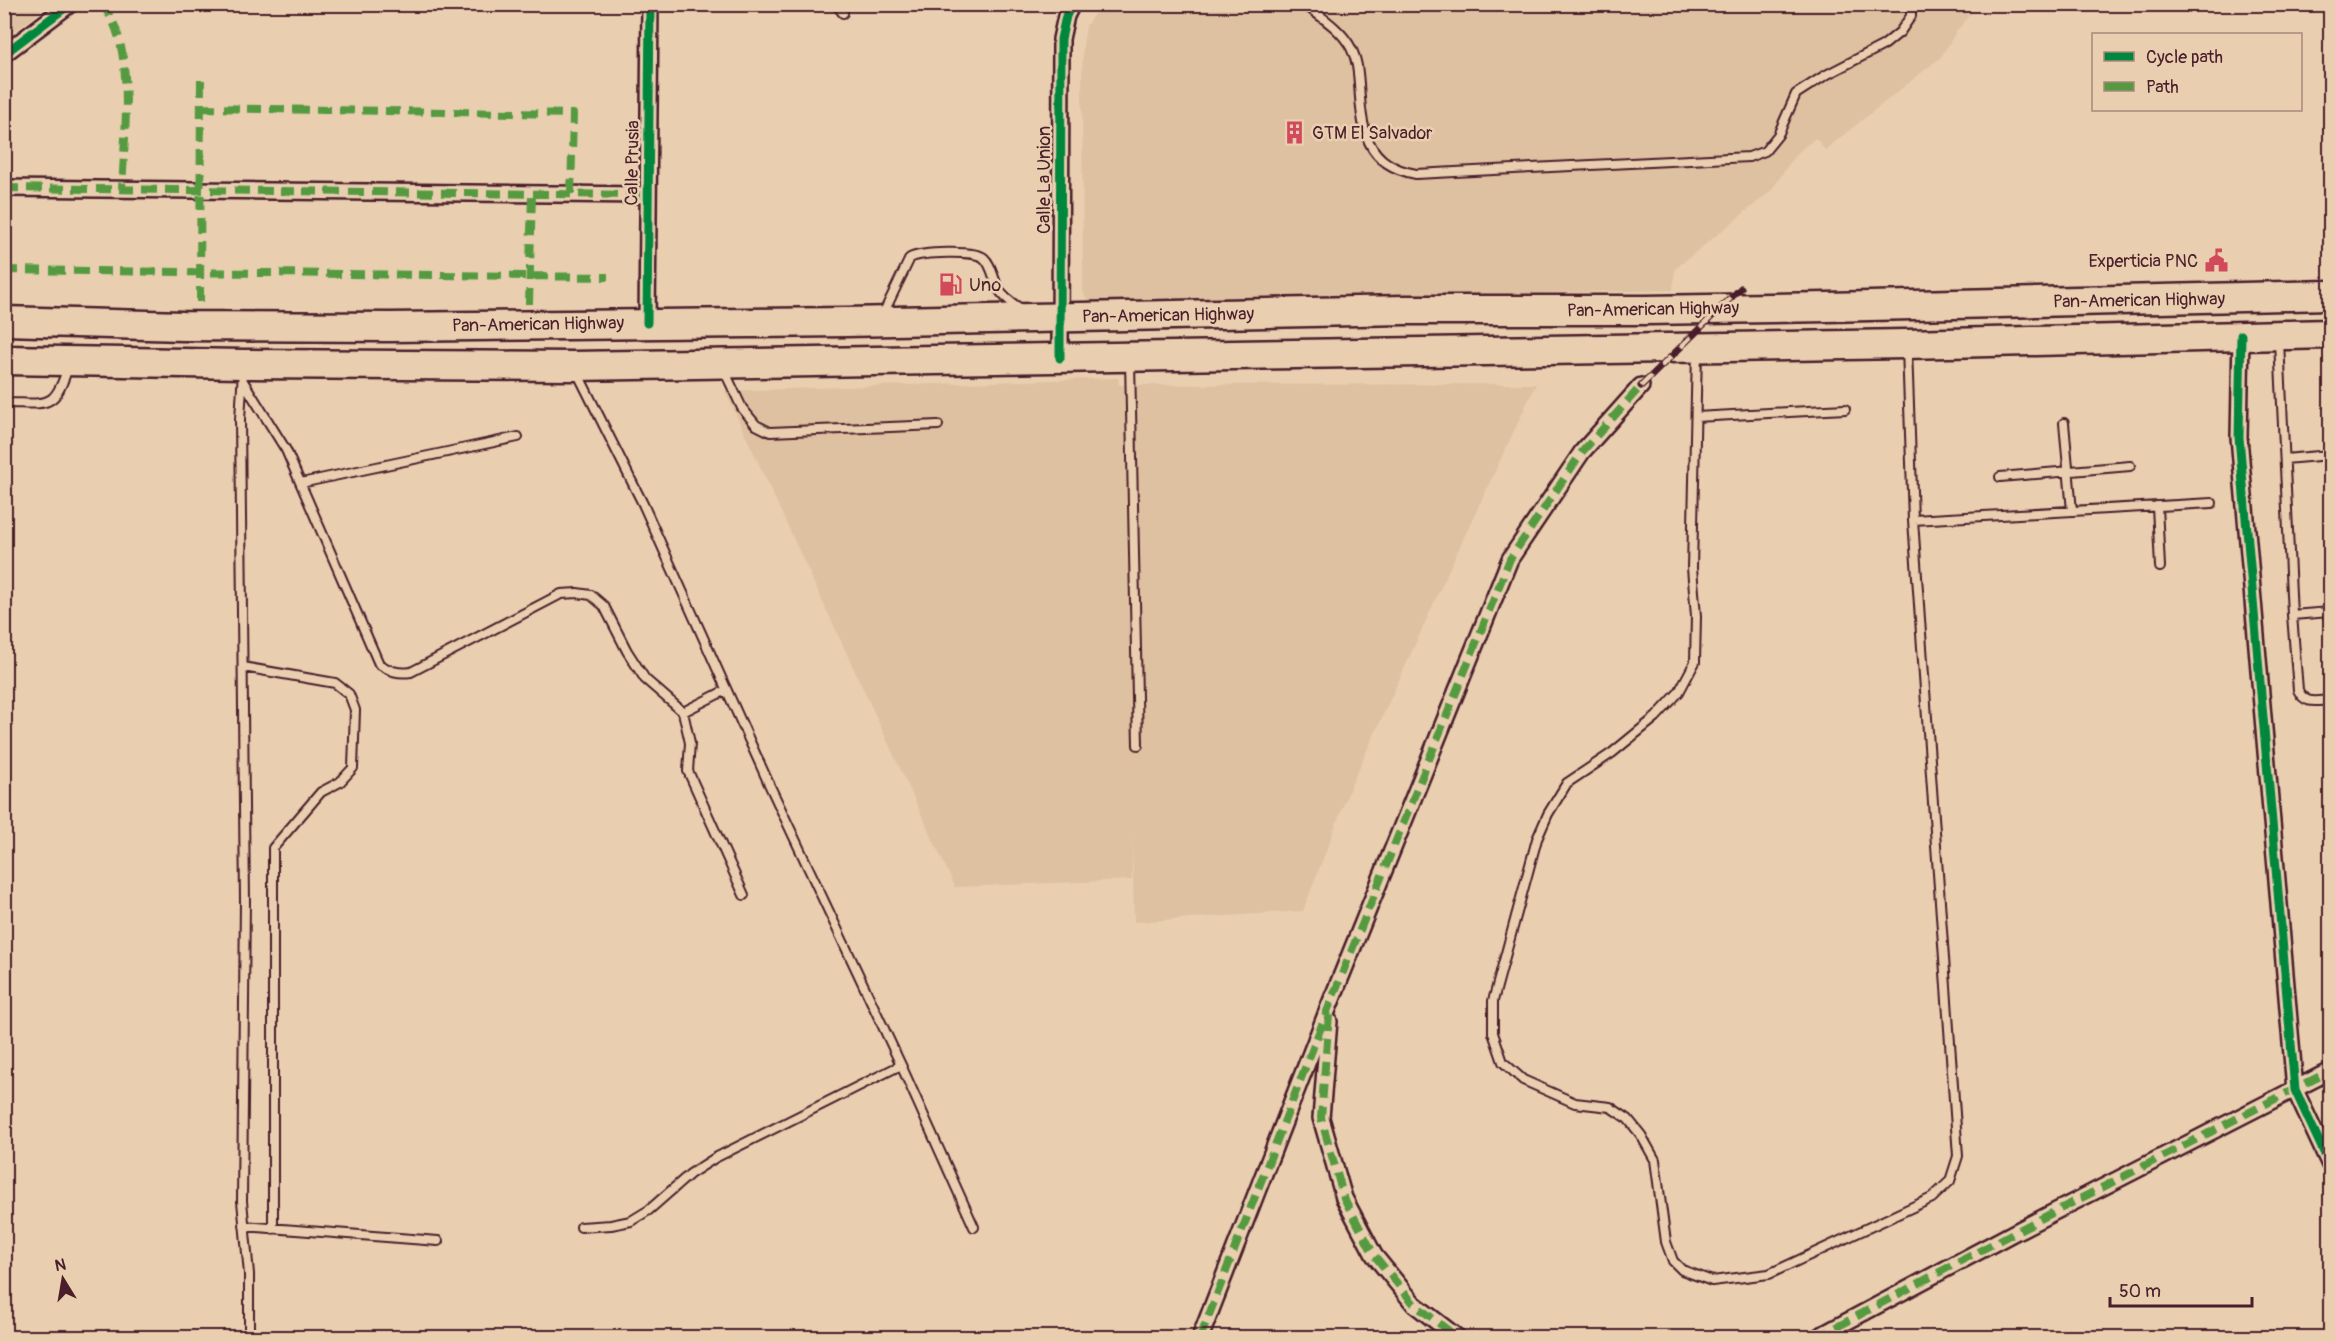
<svg xmlns="http://www.w3.org/2000/svg" width="2335" height="1342" font-family="Pangolin,sans-serif">
  <rect width="100%" height="100%" fill="#e9cfb0"/>
  <filter id="ink" filterUnits="userSpaceOnUse"><feTurbulence type="fractalNoise" baseFrequency=".0167" numOctaves="2"/><feDisplacementMap in="SourceGraphic" scale="12" xChannelSelector="R" yChannelSelector="G"/><feConvolveMatrix kernelMatrix="1 2 1 2 8 2 1 2 1" color-interpolation-filters="sRGB"/></filter>
  <g filter="url(#ink)">
    <!-- built -->
    <path fill="#dec1a0" d="M5 4H46V5L34 17 5 38Z
      M1100 5H1980L1975 8 1956 32 1941 57 1825 150 1816 138 1805 146 1793 158 1771 191 1675 269 1673 290 1100 303 1092 302 1086 298 1083 291 1082 85 1083 46 1086 26Z
      M1118 378 1119 385 1536 384 1452 563 1350 788 1303 911 1134 922 1132 835V880L955 887 725 391Z"/>
    <g fill="none" stroke-linecap="round" stroke-linejoin="round">
      <defs>
        <path id="lane" d="M836 4 843 13
          M1304 4C1321 17 1341 29 1351 48 1357 59 1358 71 1359 84 1362 128 1364 165 1416 174L1749 157 1765 151 1778 135 1796 94 1824 76 1884 45 1900 32 1911 16V4
          M886 308 910 258C921 252 975 250 984 258 993 266 993 281 1000 291 1005 299 1014 304 1022 310
          M2279 341 2292 615 2298 690C2305 705 2316 701 2330 700
          M1907 348 1913 520 2212 503
          M1697 352 1692 568 1696 616 1695 662 1679 692 1656 717 1612 753 1567 783 1548 814 1537 839 1493 1001V1033L1503 1062 1523 1080 1575 1103 1610 1107 1628 1119 1641 1135 1655 1160 1666 1242 1673 1261 1682 1270 1712 1281 1769 1274 1932 1198 1950 1181 1958 1156 1913 520
          M1130 361 1138 745
          M724 370 742 408 756 425 770 432 938 425
          M243 371 240 419 245 901 242 1201 249 1274V1338
          M577 372 643 504 769 784 901 1065 974 1227
          M243 381 286 450 379 664C390 671 398 674 411 672L561 594 577 593 591 595 604 606 627 651 645 679 683 712 690 743 688 771 744 895
          M4 403C47 403 54 411 68 367
          M1696 417 1845 409
          M2064 423 2072 511
          M2285 459 2330 455
          M2000 477 2130 466
          M301 483 518 437
          M2157 506 2160 567
          M2292 615 2330 612
          M243 667 335 683 349 694 355 710 353 768 340 782 321 792 273 848V1229
          M683 712 726 690
          M244 1226 438 1241
          M581 1227 611 1225 631 1221 649 1210 690 1174 715 1158 901 1065"/>
        <path id="street" d="M4 54 70 4
          M4 188 648 195
          M647 323 650 4
          M2241 335 2239 437 2295 1090 2330 1165
          M1060 358 1061 39 1066 16 1072 4
          M1329 1021 1321 1118 1344 1198 1374 1255 1414 1304 1458 1338
          M1200 1338 1330 1004 1510 559 1582 452 1641 386
          M1816 1338 2015 1232 2330 1071"/>
        <path id="highway" d="M4 321 183 326 390 327 846 322 1404 310H1646L1827 307 2330 295
          M4 360 243 364 574 366 1906 344 2330 334"/>
      </defs>
      <!-- lane casing -->
      <use href="#lane" stroke="#4a1f2b" stroke-width="12"/>
      <!-- street casing -->
      <use href="#street" stroke="#4a1f2b" stroke-width="20"/>
      <!-- highway casing -->
      <use href="#highway" stroke="#4a1f2b" stroke-width="33"/>
      <!-- lane -->
      <use href="#lane" stroke="#e9cfb0" stroke-width="8"/>
      <!-- street -->
      <use href="#street" stroke="#e9cfb0" stroke-width="15"/>
      <!-- highway -->
      <use href="#highway" stroke="#e9cfb0" stroke-width="28"/>
      <defs>
        <path id="rail" d="M1641 386 1741 288"/>
      </defs>
      <!-- rail casing -->
      <use href="#rail" stroke="#4a1f2b" stroke-width="7"/>
      <!-- rail -->
      <use href="#rail" stroke="#e9cfb0" stroke-width="4.5" stroke-dasharray="14" stroke-linecap="butt"/>
      <!-- quiet -->
      <path stroke="#559a41" stroke-width="8" stroke-dasharray="15 8" stroke-linecap="butt" d="M101 4C137 40 124 141 122 189
        M201 108 573 114 571 195
        M4 188 648 195
        M4 270 608 277
        M200 302 201 74
        M529 304 532 194
        M1329 1015 1321 1118 1344 1198 1374 1255 1414 1304 1458 1338
        M1200 1338 1330 1004 1510 559 1582 452 1641 386
        M1816 1338 2015 1232 2330 1071"/>
      <defs>
        <path id="cycleway" d="M4 54 70 4
          M647 323 650 4
          M2241 335 2239 437 2295 1090 2330 1165
          M1060 358 1061 39 1066 16 1072 4"/>
      </defs>
      <!-- cycleway casing -->
      <use href="#cycleway" stroke="#e9cfb0" stroke-width="13"/>
      <!-- cycleway -->
      <use href="#cycleway" stroke="#00873e" stroke-width="9"/>
    </g>
  </g>
  <!-- icons -->
  <defs>
    <symbol id="building-bare" viewBox="-9 -9 18 18"><path d="M-4-6H4V6H1V3H-1V6H-4ZM-2.5-4.3h1.7v1.8h-1.7ZM.8-4.3h1.7v1.8H.8ZM-2.5-1h1.7V.8h-1.7ZM.8-1h1.7V.8H.8Z" fill="#d1495b" stroke="#e9cfb0" stroke-width="2.5" paint-order="stroke"/></symbol>
    <symbol id="civic-bare" viewBox="-9 -9 18 18"><path d="M-.6-6.5H3V-4.5H.6V-3L4-1V1h2V6H-6V1h2V-1L-.6-3ZM-1.2 2.5V6h2.4V2.5Z" fill="#d1495b" stroke="#e9cfb0" stroke-width="2.5" paint-order="stroke"/></symbol>
    <symbol id="fuel-bare" viewBox="-9 -9 18 18"><path d="M-5.5-6h7V0h2V4h1.3V-2.5L3-4.5l.8-.8L6-3V5H2.5V1h-1V6h-7ZM-4.2-4.7v3.2H.2V-4.7Z" fill="#d1495b" stroke="#e9cfb0" stroke-width="2.5" paint-order="stroke"/></symbol>
  </defs>
  <g fill-rule="evenodd">
    <use href="#building-bare" x="1278" y="116" width="33" height="33"/>
    <use href="#civic-bare" x="2200" y="244" width="33" height="33"/>
    <use href="#fuel-bare" x="934" y="268" width="33" height="33"/>
  </g>
  <g text-anchor="middle" stroke-width="5" stroke-linejoin="round" paint-order="stroke">
    <!-- poi labels -->
    <g font-size="18" fill="#4a1f2b" stroke="#e9cfb0" text-anchor="start">
      <text x="1312" y="139">GTM El Salvador</text>
      <text x="2198" y="267" text-anchor="end">Experticia PNC</text>
      <text x="969" y="291">Uno</text>
    </g>
    <!-- street labels -->
    <g font-size="18" fill="#4a1f2b" stroke="#e9cfb0">
      <text transform="translate(632 163) rotate(-89)" y="6">Calle Prusia</text>
      <text transform="translate(1044 180) rotate(-90)" y="6">Calle La Union</text>
      <text transform="translate(2139 300) rotate(-1)" y="6">Pan-American Highway</text>
      <text transform="translate(1653 309) rotate(-1)" y="6">Pan-American Highway</text>
      <text transform="translate(1168 315) rotate(-1)" y="6">Pan-American Highway</text>
      <text transform="translate(538 324) rotate(-1)" y="6">Pan-American Highway</text>
    </g>
  </g>
  <!-- margin -->
  <rect width="2335" height="1342" fill="none" stroke="#e9cfb0" stroke-width="24"/>
  <rect x="12" y="12" width="2311" height="1318" fill="none" stroke="#4a1f2b" stroke-width="2" filter="url(#ink)"/>
  <!-- legend -->
  <rect x="2092" y="33" width="210" height="78" fill="#e9cfb0" stroke="#a9897b" stroke-width="1.5"/>
  <rect x="2104" y="52" width="30" height="9" fill="#00873e" stroke="#a9897b" stroke-width="1.5"/>
  <text x="2146" y="63" font-size="18" fill="#4a1f2b">Cycle path</text>
  <rect x="2104" y="82" width="30" height="9" fill="#559a41" stroke="#a9897b" stroke-width="1.5"/>
  <text x="2146" y="93" font-size="18" fill="#4a1f2b">Path</text>
  <!-- north arrow -->
  <g transform="translate(63 1279) rotate(349)" stroke="#e9cfb0" stroke-width="4.5" paint-order="stroke">
  <path d="M0-4.5L10 22L0 15L-10 22Z" fill="#4a1f2b"/>
  <text y="-9" font-size="16" font-weight="bold" text-anchor="middle" fill="#4a1f2b">N</text>
  </g>
  <!-- scale -->
  <path d="M2110 1297v9h142v-9" fill="none" stroke="#4a1f2b" stroke-width="3"/>
  <text x="2119" y="1297" font-size="18" fill="#4a1f2b" stroke="#e9cfb0" stroke-width="4.5" paint-order="stroke">50 m</text>
</svg>
